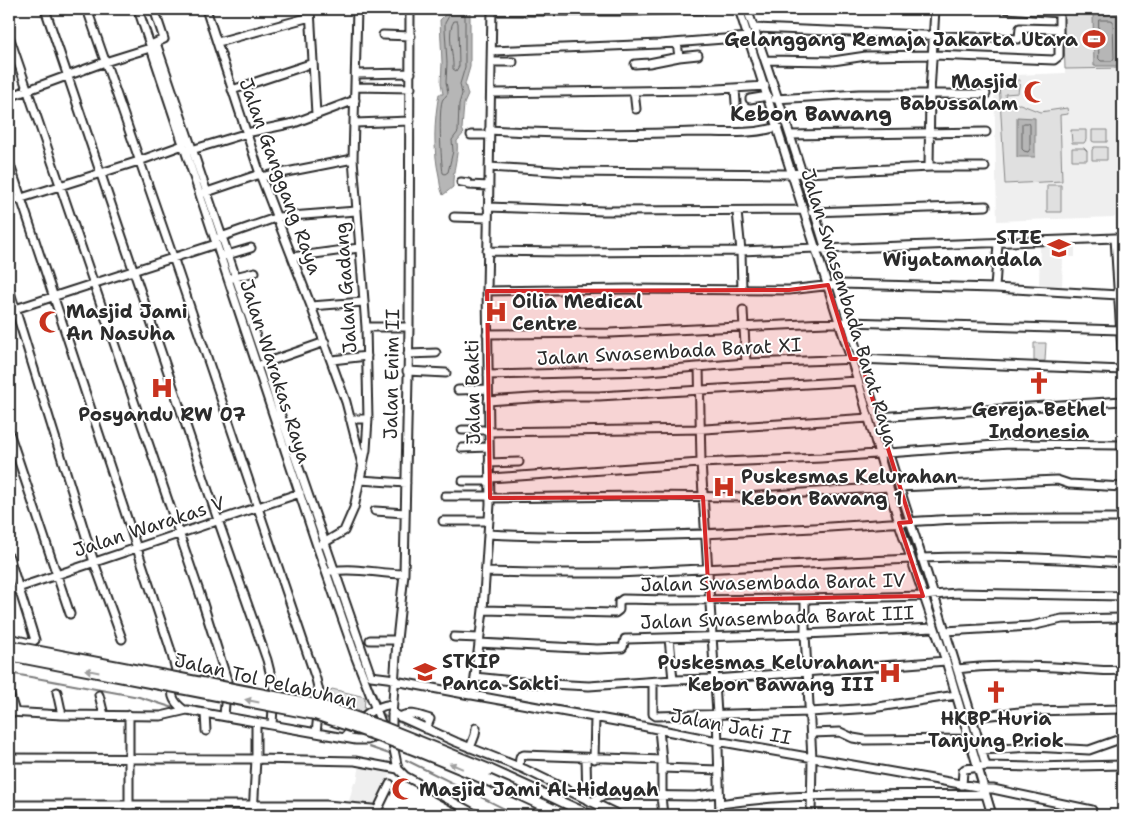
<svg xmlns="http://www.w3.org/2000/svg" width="1132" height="824" font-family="'Shantell Sans',sans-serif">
  <rect width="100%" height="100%" fill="#fff"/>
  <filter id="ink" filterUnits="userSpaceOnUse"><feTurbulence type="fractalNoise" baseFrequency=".02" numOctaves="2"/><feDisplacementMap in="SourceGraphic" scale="10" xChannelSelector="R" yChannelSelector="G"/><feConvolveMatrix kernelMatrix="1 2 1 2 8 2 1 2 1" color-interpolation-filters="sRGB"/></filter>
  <g filter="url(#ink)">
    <!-- built -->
    <path fill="#efefef" d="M1066 9H1123V310L1115 217 997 221 994 76 1065 73Z
      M1040 241H1075V257H1063L1062 286H1039Z
      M360 764 392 770 377 807 349 801 354 782H357Z"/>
    <!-- green -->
    <path fill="#e0e0e0" stroke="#868686" d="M1063 9H1123V68L1065 69Z
      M1020 80 1018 93 1005 94 1007 105 1020 104 1040 112 1067 108 1068 114 1060 115 1062 181 1005 184 999 81Z
      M1071 130H1086V140L1084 143H1072Z
      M1092 130H1107V142H1094L1092 141Z
      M1094 147H1107V160H1092V150Z
      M1072 148H1084L1087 151V160H1072Z
      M1047 185H1061V212H1047Z
      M1034 343H1046L1045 361H1034Z
      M332 689 365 697 364 713 324 699Z"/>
    <!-- water -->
    <path fill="#b6b6b6" stroke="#7e7e7e" d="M445 9H470V67L465 84 468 95 464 104 462 129 464 133 457 141C459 157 452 171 453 187L443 195C440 188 440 183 439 176 433 150 434 120 439 94H443L441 83 442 63 440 20 444 16Z
      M1119 14V66H1094L1093 15Z
      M1017 117 1035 118V157H1017Z"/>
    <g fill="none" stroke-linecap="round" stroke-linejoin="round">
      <!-- shore -->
      <path stroke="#636363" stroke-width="1" d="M450 9 449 16 445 23V29L447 63 446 82 448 93C447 95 445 97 443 99 438 106 441 162 443 173L445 174 448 172 453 151 452 140 458 132 459 104 462 94 460 84 465 67V9
        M1099 20H1111L1113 21 1114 58 1112 61H1101L1099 59Z
        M454 21H457L458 23 459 66 456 71 453 69C454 56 446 31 454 21Z
        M1024 123H1029L1030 125V149L1028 152 1024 151 1022 149V125Z"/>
      <!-- stream -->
      <path stroke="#7e7e7e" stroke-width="2" d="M754 40 773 97
        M774 102 796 171
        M798 175 820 247
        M207 204 215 225
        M822 252 831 283
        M227 260 231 275
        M233 280 271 394
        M833 288 854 357
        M856 362 883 450
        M885 455 905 519
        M293 462 319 536
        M906 524 928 593
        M929 598 941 636
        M9 673 139 697 177 709
        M368 677 380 705
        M381 709 384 716 389 718
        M394 720 530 776
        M968 722 981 765
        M369 747 392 755
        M406 760 517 815
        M983 770 988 787
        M989 791 997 815"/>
      <defs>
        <path id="minor" d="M45 9 218 520 267 660 274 688 272 725
          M87 9 172 254 316 679 320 696 316 733
          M138 9 317 546 356 658 384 730
          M206 9 261 177 311 306 346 402 363 468
          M310 9 316 114
          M410 9 409 327 404 574 397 640 392 717V740L398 769 405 776 477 815
          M739 9 858 381 899 523 946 661 992 815
          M747 9C795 143 835 280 877 416 913 533 953 649 986 766
          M1006 9 1059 13
          M492 11H632L705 9
          M754 28 1018 39 1019 38 1020 28 1059 29
          M383 35 411 36
          M9 36 200 594 227 680 224 716
          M218 42 310 17
          M156 43 265 363 280 413 371 676 395 679
          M677 43 679 57 698 55
          M153 44 164 39 154 9
          M492 51 660 44 749 37
          M765 60 833 61 866 56 935 55 1054 60 1059 56V9
          M492 62H513
          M635 64 649 63 679 57
          M356 74 411 73
          M356 87 411 88
          M735 89 736 103
          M232 90 313 63
          M634 91 636 109
          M492 93 702 90 765 86
          M9 97 105 62 150 48
          M750 99 768 96
          M775 99 859 94H986
          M355 123 410 121
          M489 130C558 134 626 135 695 132 722 132 751 135 778 127
          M471 135H489
          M790 135 986 132
          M188 151 251 132 294 123 355 100
          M9 162 170 648C171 652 176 669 176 671 175 689 165 696 184 710
          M489 167 567 172 784 174 931 167H985
          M929 167 930 93 935 9
          M261 177 353 159
          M461 182 468 183 469 185 489 186
          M204 193 260 174
          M9 202 139 161 183 145
          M488 207 603 211 804 210
          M737 212 741 251 742 290
          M812 212 986 206
          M454 217 488 218
          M218 238 278 217 356 211
          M822 249 1115 238 1123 367
          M487 251 566 252 741 251 816 248
          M224 256 251 248
          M292 257 359 248
          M231 278 255 272
          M995 288 998 243
          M9 289 94 562 122 639
          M487 291 626 289 789 290 841 284 995 288 1119 295
          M311 306 363 302
          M743 310 746 363
          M9 311 216 244
          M366 327H409
          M487 334 610 333 848 322 1121 330
          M408 354 436 353
          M332 360 367 356
          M262 364 325 342
          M699 367 701 462 717 714 720 815
          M407 371 446 373
          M488 375 648 371 746 363 859 359 1123 370
          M458 390 488 389
          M488 401 561 396H599L858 381
          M877 417 1123 401
          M350 419H368
          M462 430H483
          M9 432 70 614
          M488 432 705 429 869 418
          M462 448 489 447
          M489 463 519 462
          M490 478 700 463 821 458 1009 444 1123 445
          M360 480 406 483
          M463 481H490
          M899 487 1057 480 1069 484 1123 487
          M445 496H490
          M490 498 639 496 747 497 889 487
          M375 511 405 513
          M443 521H489
          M488 534C638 542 789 529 938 520 999 517 1062 518 1123 518
          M322 544 344 531 354 508 366 450 368 419 366 327 353 159 357 9
          M9 557 35 640 30 643 9 638
          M921 558C989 555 1056 558 1123 563
          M332 571C357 567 379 574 404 574
          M486 572 532 573H617L911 559
          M9 591 300 493
          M805 599V634L812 758 811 815
          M483 610 615 613 619 610V602L623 599 669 600 805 599 923 596 956 593 1123 596
          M945 631 1031 626 1062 619 1123 618
          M454 637 479 638
          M669 638 673 680
          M370 640H397
          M479 643 597 649 622 648 623 647 625 639H627L805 634 934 628
          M957 669C989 665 1022 666 1054 667 1077 668 1100 672 1123 670
          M475 677 531 683 589 686 673 680 715 679 946 661
          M395 681 470 695 473 694 483 610 490 504 487 291 492 9
          M653 682V714L656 716 810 712 872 708 956 695
          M57 692 62 715
          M9 693 15 712
          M99 695 104 715
          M472 695 632 724 717 741 983 788
          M9 712 62 715 161 716 187 710 356 740H367L379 736
          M205 713 206 731
          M392 713 456 742 524 769 619 815
          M400 717C409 711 420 716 430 719L426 729
          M972 717 1030 711 1123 709
          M659 729 662 760
          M811 733 840 732 853 738 865 740 969 739
          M344 738C360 720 367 708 392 704
          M470 748 475 735 476 728
          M982 750 1032 747 1089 750 1123 738
          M9 758 256 759 355 761 398 769
          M586 758 587 800
          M594 759 595 718
          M519 767 520 757 524 755 662 760V768L718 770
          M662 768V796
          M962 785 963 771 965 769 986 766 1033 767 1123 765
          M983 789H993L1092 810 1094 815
          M661 796 663 815
          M591 802 602 796 611 795 695 796 719 793
          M720 804C807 791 897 796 985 794
          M9 805H326L372 809 386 815
          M129 815V715
          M253 815 256 759V722
          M375 815 390 784"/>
        <path id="highway" d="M489 770 588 815"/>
      </defs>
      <!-- minor casing -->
      <use href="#minor" stroke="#2b2b2b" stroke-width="11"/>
      <!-- highway casing -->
      <use href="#highway" stroke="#2b2b2b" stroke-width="14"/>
      <!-- minor -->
      <use href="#minor" stroke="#fff" stroke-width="7"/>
      <!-- highway -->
      <use href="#highway" stroke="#fff" stroke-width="10"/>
      <defs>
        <path id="highway-bridge" d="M9 646 322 706 382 727 489 770
          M9 655 315 714C400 741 483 776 564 815"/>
      </defs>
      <!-- highway-bridge casing -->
      <use href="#highway-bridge" stroke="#2b2b2b" stroke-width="14" stroke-linecap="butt"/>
      <!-- highway-bridge -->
      <use href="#highway-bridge" stroke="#fff" stroke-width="10"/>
    </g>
    <!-- one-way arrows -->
    <defs><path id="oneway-solid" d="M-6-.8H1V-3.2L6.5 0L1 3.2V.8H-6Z" transform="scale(1.25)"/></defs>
    <g fill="#a0a0a0">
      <use href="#oneway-solid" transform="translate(92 671) rotate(-169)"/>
      <use href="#oneway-solid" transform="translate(252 701) rotate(-168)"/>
      <use href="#oneway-solid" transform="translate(456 766) rotate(-157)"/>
    </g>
  </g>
  <!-- marked area -->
  <path fill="#d62828" fill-opacity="0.2" stroke="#d62828" stroke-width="4" stroke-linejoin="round" d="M828 285 851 359H860L911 522 899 523 923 596 709 600 703 497 490 498 487 291 789 290Z"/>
  <!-- icons -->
  <defs>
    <symbol id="stadium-bare" viewBox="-9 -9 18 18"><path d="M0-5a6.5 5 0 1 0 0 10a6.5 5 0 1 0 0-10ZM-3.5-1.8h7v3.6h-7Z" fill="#c8321e" stroke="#fff" stroke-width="2.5" paint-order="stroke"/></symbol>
    <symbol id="mosque-bare" viewBox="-9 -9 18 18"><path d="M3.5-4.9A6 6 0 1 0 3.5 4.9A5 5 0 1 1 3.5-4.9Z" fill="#c8321e" stroke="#fff" stroke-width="2.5" paint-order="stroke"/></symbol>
    <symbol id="university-bare" viewBox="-9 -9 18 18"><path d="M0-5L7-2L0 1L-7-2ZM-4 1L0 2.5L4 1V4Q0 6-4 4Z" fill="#c8321e" stroke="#fff" stroke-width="2.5" paint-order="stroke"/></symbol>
    <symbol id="hospital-bare" viewBox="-9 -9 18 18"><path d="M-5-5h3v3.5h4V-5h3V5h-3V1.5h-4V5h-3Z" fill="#c8321e" stroke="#fff" stroke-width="2.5" paint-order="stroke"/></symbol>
    <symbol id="church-bare" viewBox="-9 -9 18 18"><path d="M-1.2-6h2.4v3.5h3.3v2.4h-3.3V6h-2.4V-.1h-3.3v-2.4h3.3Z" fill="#c8321e" stroke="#fff" stroke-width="2.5" paint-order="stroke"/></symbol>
  </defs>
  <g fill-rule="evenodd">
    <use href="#stadium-bare" x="1078" y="23" width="32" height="32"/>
    <use href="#mosque-bare" x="1019" y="76" width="32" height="32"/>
    <use href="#university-bare" x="1043" y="232" width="32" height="32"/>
    <use href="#hospital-bare" x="480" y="296" width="32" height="32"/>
    <use href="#mosque-bare" x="34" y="306" width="32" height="32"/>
    <use href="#church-bare" x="1023" y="367" width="32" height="32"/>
    <use href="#hospital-bare" x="146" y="372" width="32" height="32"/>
    <use href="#hospital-bare" x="708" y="471" width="32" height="32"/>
    <use href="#university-bare" x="409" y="656" width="32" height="32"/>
    <use href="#hospital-bare" x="874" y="657" width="32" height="32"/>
    <use href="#church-bare" x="980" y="676" width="32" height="32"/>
    <use href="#mosque-bare" x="387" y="773" width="32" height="32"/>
  </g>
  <g text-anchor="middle" stroke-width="4" stroke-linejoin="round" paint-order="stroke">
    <!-- poi labels -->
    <g font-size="19" font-weight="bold" fill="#2b2b2b" stroke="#fff" text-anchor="start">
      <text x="1078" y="46" text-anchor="end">Gelanggang Remaja Jakarta Utara</text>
      <text x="1018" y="88" text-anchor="end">Masjid<tspan x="1018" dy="22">Babussalam</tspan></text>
      <text x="1042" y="244" text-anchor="end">STIE<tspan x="1042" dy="22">Wiyatamandala</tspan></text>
      <text x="512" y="308">Oilia Medical<tspan x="512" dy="22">Centre</tspan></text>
      <text x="66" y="318">Masjid Jami<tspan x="66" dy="22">An Nasuha</tspan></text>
      <text x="1039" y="416" text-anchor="middle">Gereja Bethel<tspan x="1039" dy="22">Indonesia</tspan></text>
      <text x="162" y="421" text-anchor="middle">Posyandu RW 07</text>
      <text x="741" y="483">Puskesmas Kelurahan<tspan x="741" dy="22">Kebon Bawang 1</tspan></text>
      <text x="442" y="668">STKIP<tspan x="442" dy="22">Panca Sakti</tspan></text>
      <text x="874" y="669" text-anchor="end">Puskesmas Kelurahan<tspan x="874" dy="22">Kebon Bawang III</tspan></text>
      <text x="996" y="725" text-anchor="middle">HKBP Huria<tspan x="996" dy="22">Tanjung Priok</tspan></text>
      <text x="419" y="796">Masjid Jami Al-Hidayah</text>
    </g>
    <!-- street labels -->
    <g font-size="19" fill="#2b2b2b" stroke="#fff">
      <text transform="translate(281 176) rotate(70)" y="7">Jalan Ganggang Raya</text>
      <text transform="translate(345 288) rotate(-94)" y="7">Jalan Gadang</text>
      <text transform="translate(850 307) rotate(73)" y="7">Jalan Swasembada Barat Raya</text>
      <text transform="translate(669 351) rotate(-3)" y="7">Jalan Swasembada Barat XI</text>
      <text transform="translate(276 371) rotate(72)" y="7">Jalan Warakas Raya</text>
      <text transform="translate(391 374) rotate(-89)" y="7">Jalan Enim II</text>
      <text transform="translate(472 392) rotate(-91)" y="7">Jalan Bakti</text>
      <text transform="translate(149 526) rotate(-18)" y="7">Jalan Warakas V</text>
      <text transform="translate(773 582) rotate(-1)" y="7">Jalan Swasembada Barat IV</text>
      <text transform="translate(777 617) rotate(-2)" y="7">Jalan Swasembada Barat III</text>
      <text transform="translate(266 680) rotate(13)" y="7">Jalan Tol Pelabuhan</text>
      <text transform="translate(731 726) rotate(11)" y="7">Jalan Jati II</text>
    </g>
    <!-- quarter labels -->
    <g font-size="21" font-weight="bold" fill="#2b2b2b" stroke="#fff">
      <text x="811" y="121">Kebon Bawang</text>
    </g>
  </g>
  <!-- margin -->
  <rect width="1132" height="824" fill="none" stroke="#fff" stroke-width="30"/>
  <rect x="15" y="15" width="1102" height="794" fill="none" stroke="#2b2b2b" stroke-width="2" filter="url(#ink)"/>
</svg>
